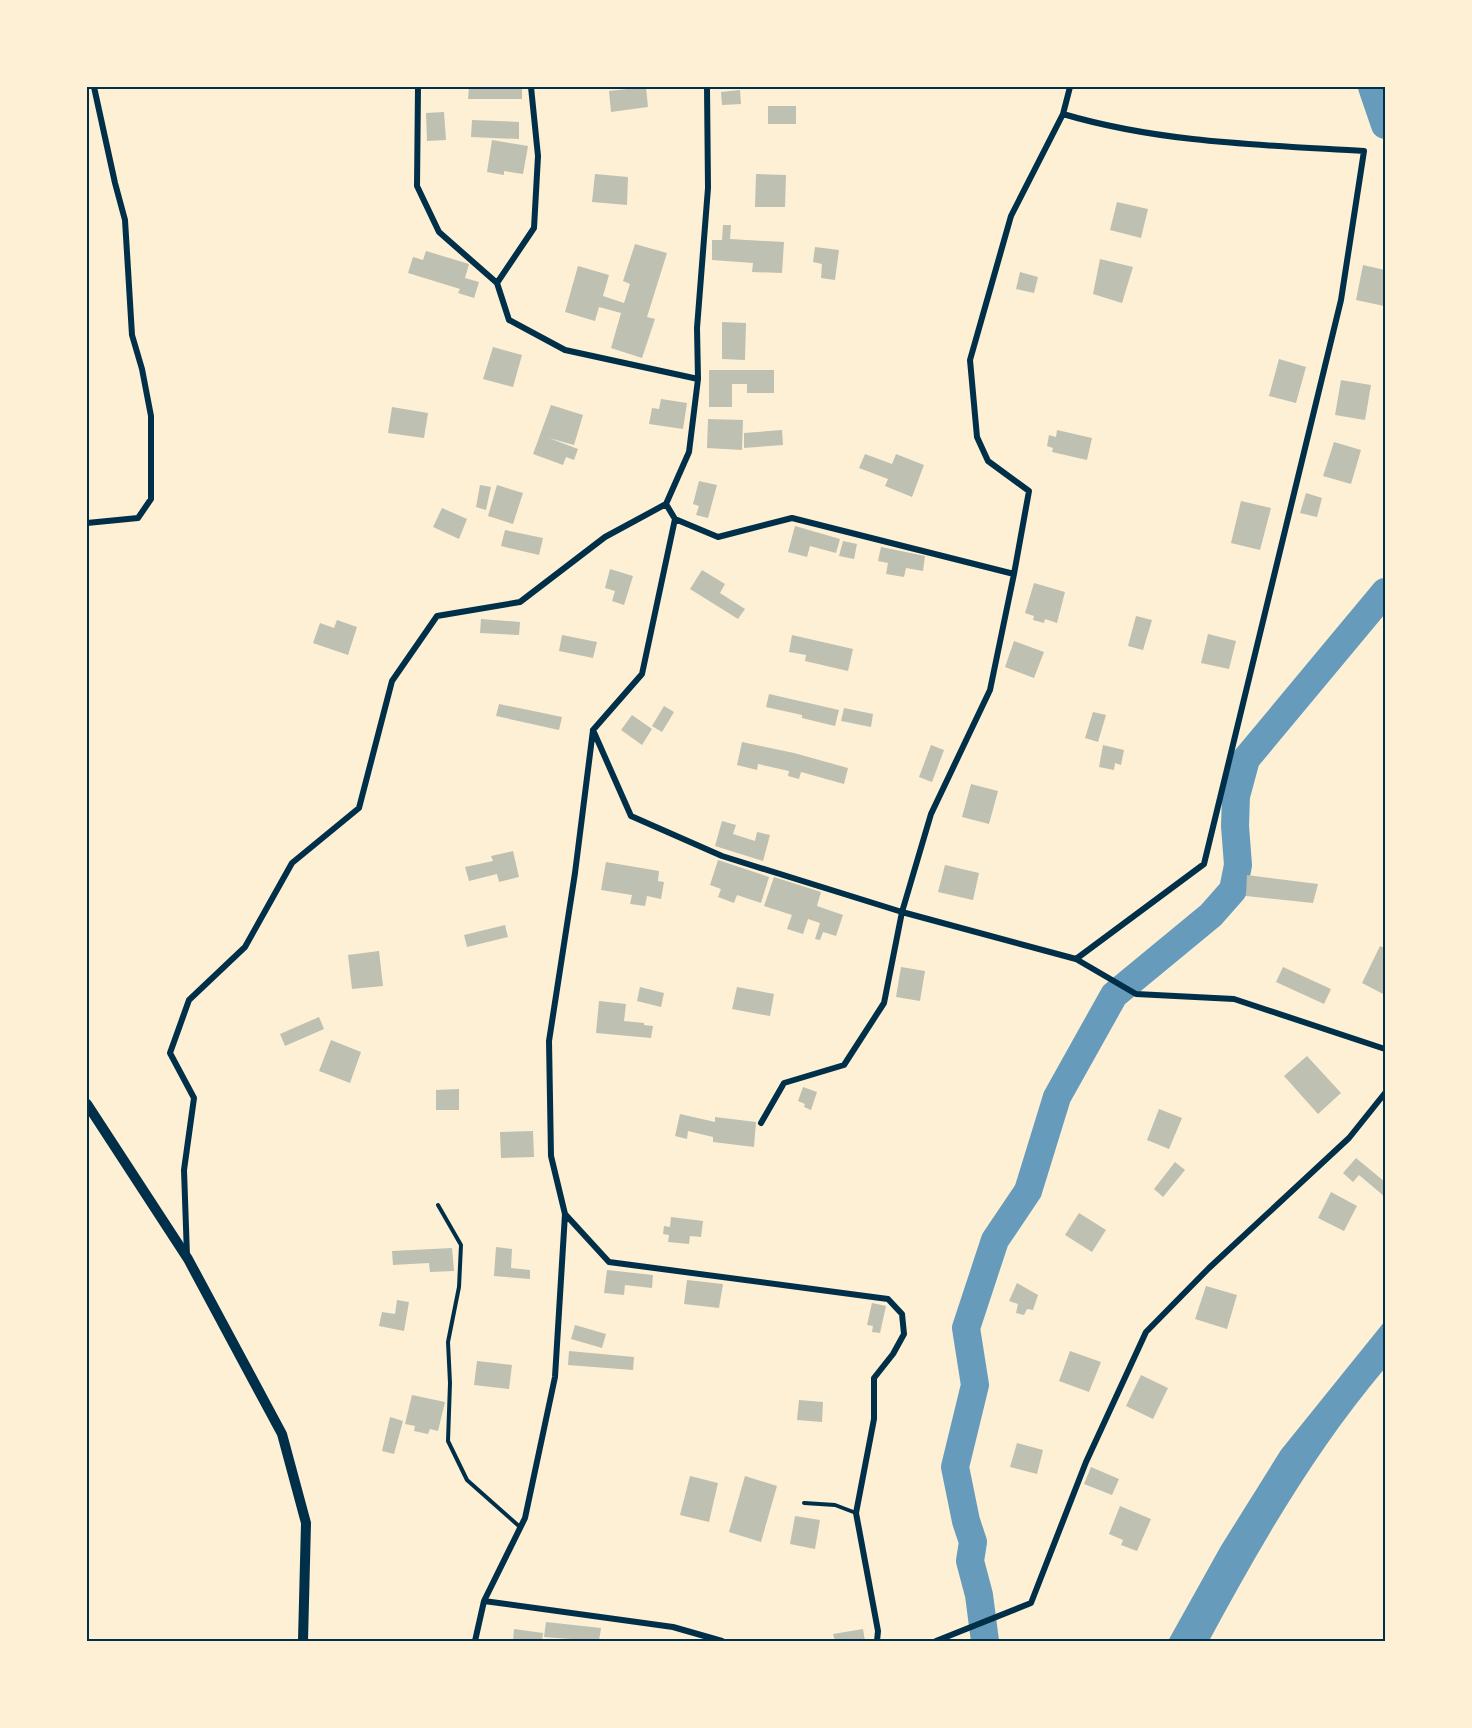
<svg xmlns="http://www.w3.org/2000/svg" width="1472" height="1728" font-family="Poppins,sans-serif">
  <rect width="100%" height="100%" fill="#fdf0d5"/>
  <!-- water -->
  <path fill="#669bbc" d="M1385 1321V1368C1315 1451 1260 1546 1209 1641H1168L1221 1546 1281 1450Z"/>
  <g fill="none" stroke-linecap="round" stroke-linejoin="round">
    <!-- river -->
    <path stroke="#669bbc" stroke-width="28" d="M1372 87 1385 125
      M985 1641 979 1595 970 1561 973 1542 966 1521 955 1467 975 1385 966 1328 995 1240 1028 1191 1057 1097 1114 995 1211 915 1233 890 1238 865 1235 826 1236 796 1246 759 1385 592"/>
  </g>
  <!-- building -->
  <path fill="#bec0b2" d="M469 87H522V99H468Z
    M646 87 648 107 611 112 609 91Z
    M740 90 741 104 722 105 721 92Z
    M768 106H796V124H768Z
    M444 112 446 140 427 141 426 113Z
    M472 120 519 122V139L471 137Z
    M492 140 528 146 523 174 504 171V175L487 172Z
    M595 174 628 177 627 205 592 202Z
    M756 174 786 175 785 207H755Z
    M1117 202 1148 209 1141 238 1110 230Z
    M723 225H731L730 239 784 242 782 273 752 272 753 263 712 260V240H722Z
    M635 244 667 253 647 317 655 319 642 358 611 348 621 313 599 307 595 321 565 312 578 266 609 275 603 296 624 303 630 284 623 281Z
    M815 247 839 250 835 280 821 278 822 264 813 262Z
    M426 251 469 264 465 278 479 282 474 298 458 293 460 289 408 273 413 257 423 260Z
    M1100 259 1133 267 1122 303 1093 294Z
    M1363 265 1385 270 1384 306 1356 300Z
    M1020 272 1038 277 1034 293 1016 289Z
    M722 322 746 323 745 360 722 359Z
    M493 347 522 355 513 387 483 379Z
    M1279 359 1306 367 1296 403 1269 396Z
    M709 370H774V393H747V384H732V407H709Z
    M1341 380 1371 385 1365 420 1335 415Z
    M661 399 687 403 683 429 649 424 652 408 659 409Z
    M551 405 583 415 574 445 549 438 578 449 574 460 566 457 563 465 533 454Z
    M392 407 428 413 424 438 388 433Z
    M708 419 743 420 742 450 707 448Z
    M782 430 783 445 744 448V433Z
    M1057 430 1092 438 1087 460 1052 452 1053 448 1047 446 1049 435 1056 437Z
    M1334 442 1361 450 1351 484 1323 476Z
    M865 454 892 464 896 454 924 465 912 497 885 486 888 479 859 468Z
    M699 481 717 485 708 518 696 515 699 506 693 504Z
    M480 485 491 487 486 510 476 507Z
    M497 485 523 493 513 524 488 516Z
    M1306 493 1322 498 1317 517 1300 513Z
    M1241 501 1271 508 1260 550 1231 543Z
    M442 508 467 519 459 539 433 527Z
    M795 526 840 539 836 553 810 546 807 557 788 552Z
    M505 530 543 538 539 555 501 546Z
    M843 541 857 544 854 559 839 556Z
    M881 547 925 556 923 571 906 568 904 577 886 574 888 563 878 561Z
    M610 569 633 576 624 605 612 601 615 591 605 588Z
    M702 570 725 584 720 593 745 609 738 619 690 589Z
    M1034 583 1065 592 1057 623 1045 619 1044 623 1033 620 1034 616 1025 613Z
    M1136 616 1152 620 1143 650 1128 646Z
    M481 619 520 622 519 635 480 633Z
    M337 620 357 627 348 655 313 643 320 623 334 628Z
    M1208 634 1236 641 1229 669 1201 663Z
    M562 635 597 642 593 658 559 651Z
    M792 635 853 649 848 671 805 661 806 655 789 652Z
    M1014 641 1044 652 1034 678 1005 667Z
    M769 694 839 710 835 726 802 718V715L766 707Z
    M499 704 562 717 559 730 496 716Z
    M664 706 674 712 662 732 652 726Z
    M844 708 873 714 871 727 841 721Z
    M1093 712 1106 715 1098 742 1085 738Z
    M632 715 652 729 642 745 621 730Z
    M742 742 794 753 848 768 844 784 801 772 799 779 788 776 789 771 758 764 757 770 737 765Z
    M931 745 944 750 932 782 919 777Z
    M1103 745 1124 750 1121 765 1115 763 1114 770 1099 767Z
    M971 784 998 791 989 824 962 817Z
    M722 821 736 825 733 834 755 841 757 832 770 835 763 861 715 846Z
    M513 851 519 877 499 882 497 874 469 881 465 867 493 861 491 856Z
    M718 860 769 877 761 903 737 895 734 903 718 897 721 889 710 885Z
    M606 862 659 871 658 881 664 882 661 899 647 896 645 906 630 904 632 895 601 890Z
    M945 865 979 873 973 900 938 892Z
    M1247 875 1318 884 1313 903 1246 896Z
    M774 877 821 892 817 906 843 915 836 936 823 932 820 940 815 939 820 923 808 919 803 934 787 929 792 915 764 906Z
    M505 925 508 937 467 947 464 935Z
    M1380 946 1385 948V995L1362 983Z
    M379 951 383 986 352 989 348 955Z
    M901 967 925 971 920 1001 896 997Z
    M1283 967 1331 989 1324 1004 1276 982Z
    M640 987 664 993 661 1007 637 1001Z
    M737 987 774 994 770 1016 732 1009Z
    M599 1001 626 1004 624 1021 644 1023V1025L653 1026 651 1038 596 1033Z
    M319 1017 324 1029 285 1046 280 1034Z
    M331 1040 361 1052 350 1083 319 1071Z
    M1307 1056 1341 1093 1318 1114 1284 1076Z
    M803 1087 817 1092 811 1110 804 1107 805 1104 798 1101Z
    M459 1089V1110H436V1090Z
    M1159 1109 1182 1118 1169 1149 1147 1140Z
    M680 1114 715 1122V1117L756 1122 754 1147 713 1142V1137L688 1131 687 1139 675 1136Z
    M533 1131 534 1157 501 1158 500 1132Z
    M1356 1158 1385 1182V1197L1359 1175 1353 1182 1343 1173Z
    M1175 1162 1185 1170 1163 1197 1154 1189Z
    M1331 1192 1357 1206 1344 1231 1318 1218Z
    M1079 1213 1106 1230 1092 1252 1065 1235Z
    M671 1217 703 1221 701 1237 690 1236 689 1244 668 1242 669 1235 663 1234 664 1226 670 1227Z
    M496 1247 512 1249 511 1268 530 1270V1279L494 1276Z
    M452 1248 454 1271 430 1272 429 1263 393 1265 392 1251Z
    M607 1270 653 1275 652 1288 625 1285 624 1295 604 1293Z
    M687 1280 723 1284 719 1308 684 1304Z
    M1017 1283 1038 1295 1033 1310 1027 1309 1024 1315 1016 1313 1018 1304 1009 1301Z
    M1206 1286 1237 1295 1227 1329 1195 1319Z
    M397 1300 409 1302 404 1331 379 1326 382 1312 395 1314Z
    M872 1303 886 1306 880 1333 872 1332 873 1326 867 1325Z
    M575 1325 606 1334 602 1348 571 1339Z
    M569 1351 634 1357 633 1370 568 1365Z
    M1070 1351 1101 1362 1089 1392 1059 1381Z
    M477 1361 512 1365 509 1389 474 1385Z
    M1141 1375 1168 1388 1153 1419 1126 1406Z
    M412 1395 445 1402 438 1431 430 1429 428 1434 414 1431 415 1426 405 1424Z
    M799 1400 823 1402 822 1422 797 1420Z
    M390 1417 403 1421 394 1454 382 1451Z
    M1017 1443 1043 1450 1037 1474 1010 1467Z
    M1091 1467 1119 1479 1112 1495 1084 1484Z
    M690 1476 718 1483 709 1522 680 1515Z
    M745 1476 777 1486 761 1542 729 1532Z
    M1120 1506 1151 1519 1137 1551 1121 1545 1123 1540 1109 1534Z
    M795 1516 820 1520 815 1549 790 1544Z
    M546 1622 601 1628 599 1641 544 1637Z
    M514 1629 543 1633 542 1641H513Z
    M863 1629 865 1641H835L833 1634Z"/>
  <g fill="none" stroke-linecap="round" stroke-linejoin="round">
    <!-- service -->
    <path stroke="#003049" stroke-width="4" d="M1385 617V619
      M438 1205 461 1245 459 1287 448 1342 450 1383 448 1441 467 1480 520 1527
      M804 1503 835 1505 856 1513"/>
    <!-- minor -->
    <path stroke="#003049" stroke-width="6" d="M418 87 417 186 439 232 497 283
      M531 87 538 156 534 228 497 283 509 320 565 350 698 379
      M1063 114C1161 143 1263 145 1364 151L1341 300 1204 864 1076 959
      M675 519 718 537 792 518 1014 574
      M87 523 138 518 151 499V416L142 369 132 335 125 220 115 183 94 87
      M593 730 631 816 722 856 902 912 1076 959 1136 994 1234 999 1385 1049
      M761 1123 784 1083 844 1065 884 1003 902 912 931 814 990 690 1014 574 1029 491 988 461 977 437 970 360 1011 216 1063 114 1070 87
      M565 1214 609 1262 888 1299 902 1314 904 1334 893 1354 874 1378V1419L856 1513 878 1631 877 1641
      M187 1256 184 1170 194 1098 170 1053 189 1000 245 947 292 863 359 808 392 681 437 616 520 602 605 537 666 504
      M484 1601 673 1627 722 1641
      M475 1641 484 1601 525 1518 555 1377 565 1214 551 1156 549 1041 575 873 593 730 642 674 675 519 666 504 689 452 698 379 697 328 708 188 707 87
      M936 1641 1031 1603 1086 1462 1146 1332 1209 1268 1349 1138 1385 1093"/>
    <!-- tertiary -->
    <path stroke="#003049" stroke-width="10" d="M87 1104 188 1259 282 1434 306 1523 303 1641"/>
  </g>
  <!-- border -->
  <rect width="1472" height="1728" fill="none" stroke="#fdf0d5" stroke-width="177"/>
  <rect x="88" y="88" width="1296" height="1552" fill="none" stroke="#003049" stroke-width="2"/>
</svg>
